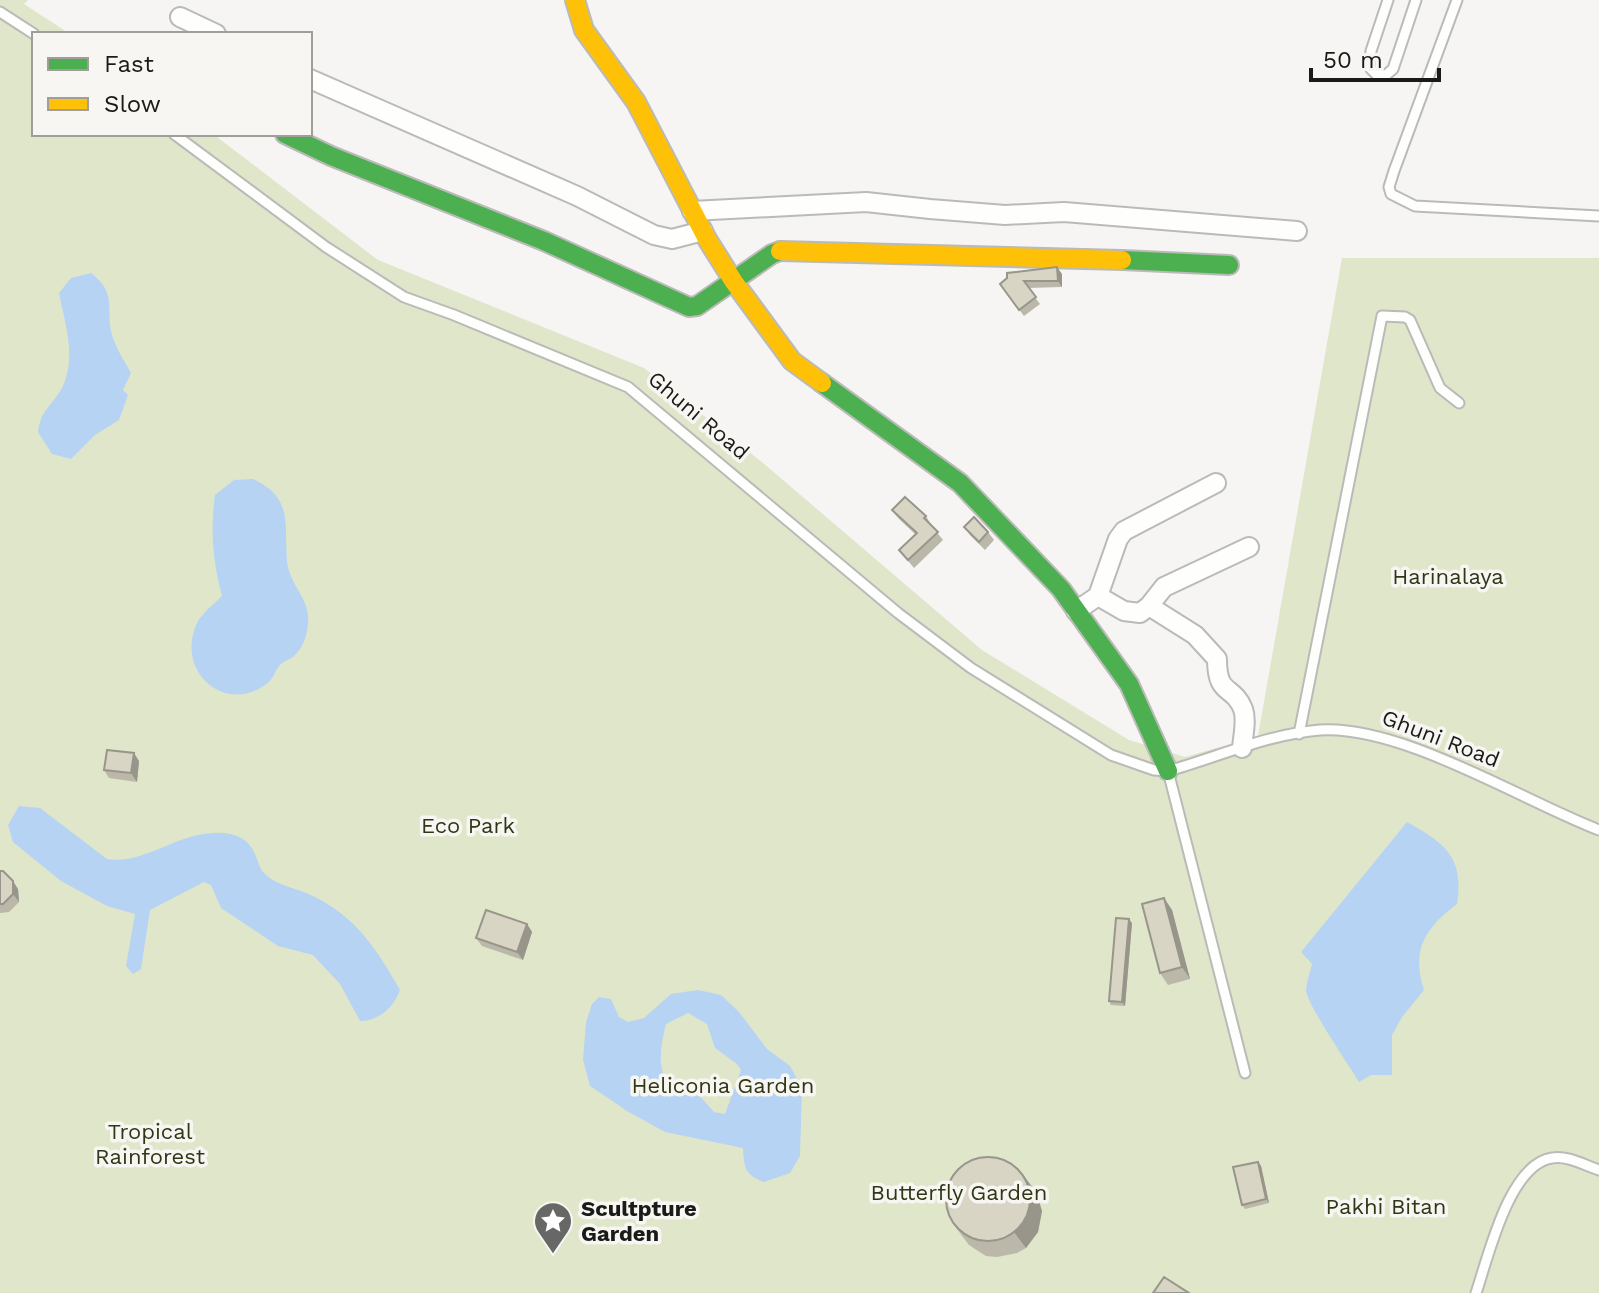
<svg xmlns="http://www.w3.org/2000/svg" width="1599" height="1293" font-family="'Work Sans',sans-serif">
  <rect width="100%" height="100%" fill="#f6f5f3"/>
  <!-- green -->
  <path fill="#dfe6c9" d="M0 0H28L24 4 70 34H34V134H213L378 260 644 368 763 463 982 650 1129 740 1185 757 1258 736 1342 258H1599V1293H0Z"/>
  <!-- water -->
  <path fill="#b7d3f4" fill-rule="evenodd" d="M91 273C119 294 104 310 113 338 117 350 125 362 131 373L123 390 128 395 119 420 95 435 71 459 52 454 38 432C41 409 52 406 62 388 77 357 65 324 59 293L71 278Z
    M253 479C294 498 284 524 287 561 289 585 311 599 308 624 307 636 303 648 294 656 289 660 282 662 279 666 275 671 274 677 269 682 227 717 174 672 197 623 202 613 214 604 222 596 213 562 210 529 215 495L234 480Z
    M19 806 40 808 107 859C142 865 177 834 213 833 230 832 246 836 254 852 258 860 259 869 265 874 278 887 299 888 315 897 357 918 378 951 400 990 394 1007 379 1021 360 1021L340 984 313 955 278 946 221 908 211 885 204 882 150 910 141 969 133 974 126 966 135 914 107 906 61 881 13 842 8 825Z
    M1407 822C1446 844 1464 857 1457 904 1425 928 1411 950 1424 990L1402 1017 1392 1035V1075H1371L1359 1082C1349 1065 1305 1002 1306 989 1307 981 1310 972 1312 964L1301 952Z
    M698 990 721 995 739 1012 767 1049 790 1066 802 1088 800 1156 790 1173 764 1182C745 1175 744 1168 743 1148L665 1132 627 1111 590 1086 583 1060 586 1022 592 1004 599 997 611 999 619 1017 628 1022 644 1018 671 994ZM688 1013 707 1024 715 1048 737 1064 741 1070 725 1114 714 1112 698 1094 672 1090C656 1070 660 1048 666 1024Z"/>
  <g fill="none" stroke-linecap="round" stroke-linejoin="round">
    <defs>
      <path id="lane" d="M1388 0 1371 51 1370 68 1377 75H1386L1393 69 1416 0
        M1457 0 1394 171 1389 187 1391 194 1415 206 1599 216
        M0 12 34 34
        M174 134 326 247 404 297 454 315 628 387 898 613 971 668 1111 755 1154 770 1168 771C1218 757 1268 734 1320 730 1402 725 1521 800 1599 830
        M1299 734 1382 316 1405 317 1410 320 1440 388 1459 403
        M1168 771 1245 1073
        M1476 1293C1488 1258 1509 1164 1552 1158 1567 1155 1584 1165 1599 1170"/>
      <path id="street" d="M180 17 216 34
        M310 79 577 196 654 235 672 239 703 231
        M692 211 866 202 930 209 1005 215 1064 212 1297 231
        M1098 596 1124 611 1140 613 1149 606 1164 587 1249 547
        M1149 606 1195 635 1217 659C1217 697 1233 684 1243 709 1247 720 1243 736 1242 748
        M1076 611 1098 596 1118 539 1124 531 1216 483"/>
      <path id="fast" d="M285 134 331 156 544 241 689 307 697 306 772 254 780 251
        M1122 260 1229 265
        M822 383 960 483 1061 589 1129 684 1168 771"/>
      <path id="slow" d="M575 0 584 30 636 102 707 239 734 282 792 361 822 383
        M780 251 1122 260"/>
    </defs>
    <!-- lane casing -->
    <use href="#lane" stroke="#babab8" stroke-width="13"/>
    <!-- street casing -->
    <use href="#street" stroke="#babab8" stroke-width="22"/>
    <!-- fast casing -->
    <use href="#fast" stroke="#babab8" stroke-width="22"/>
    <!-- slow casing -->
    <use href="#slow" stroke="#babab8" stroke-width="22"/>
    <!-- lane -->
    <use href="#lane" stroke="#fefefd" stroke-width="9"/>
    <!-- street -->
    <use href="#street" stroke="#fefefd" stroke-width="18"/>
    <!-- fast -->
    <use href="#fast" stroke="#4caf50" stroke-width="18"/>
    <!-- slow -->
    <use href="#slow" stroke="#ffc107" stroke-width="18"/>
  </g>
  <!-- wall -->
  <path fill="#bbb7a9" d="M1062 274V287L1028 288 1040 304 1024 316 1000 284Z
    M892 510 926 516 931 525 943 540 914 568 899 550 915 534 898 518Z
    M964 527 988 532 994 540 985 550 970 535Z
    M139 761 137 782 109 778 104 770Z
    M0 871 18 889 19 902 9 912 0 913Z
    M1164 898 1172 910 1190 979 1168 985 1160 973Z
    M1132 923 1125 1006 1111 1005 1109 1001Z
    M527 924 532 932 523 960 482 946 476 938Z
    M1258 1162 1261 1166 1269 1203 1245 1209 1242 1205Z
    M1036 1192 1042 1211 1038 1232 1026 1248 1017 1253 997 1257 986 1256 969 1245 951 1221Z"/>
  <!-- shaded-wall -->
  <path fill="#98958a" d="M1057 267 1062 274V287L1058 281Z
    M134 753 139 761 137 782 131 773Z
    M13 881 18 889 19 902 13 894Z
    M1164 898 1172 910 1190 979 1182 967Z
    M1129 919 1132 923 1125 1006 1122 1002Z
    M527 924 532 932 523 960 517 952Z
    M1258 1162 1261 1166 1269 1203 1266 1199Z
    M1024 1176 1036 1192 1042 1211 1038 1232 1026 1248 1014 1232Z"/>
  <!-- building -->
  <path fill="#d9d5c5" stroke="#98958a" stroke-width="2" d="M1057 267 1058 281H1024L1036 297 1019 310 1000 284 1007 278V273Z
    M905 497 926 516 924 518 938 532 908 560 899 550 917 533 892 510Z
    M974 517 988 532 979 542 964 527Z
    M107 750 134 753 131 773 104 770Z
    M0 871H3L13 881V894L3 904H0Z
    M1164 898 1182 967 1160 973 1142 904Z
    M486 910 527 924 517 952 476 938Z
    M1116 918 1129 919 1122 1002 1109 1001Z
    M946 1199a42 42 0 1 1 84 0a42 42 0 1 1-84 0Z
    M1258 1162 1266 1199 1242 1205 1233 1167Z
    M1164 1277 1189 1293H1153Z"/>
  <!-- icons -->
  <defs>
    <symbol id="sight-pin" viewBox="-11 -11 22 30"><path d="M0 17L-7.5 6A9.5 9.5 0 1 1 7.5 6Z" fill="#676765" stroke="#f7f6f2"/><path d="M0-6L1.8-2.2L6-1.7L2.9 1.2L3.7 5.4L0 3.3L-3.7 5.4L-2.9 1.2L-6-1.7L-1.8-2.2Z" fill="#fff"/></symbol>
  </defs>
  <g fill-rule="evenodd">
    <use href="#sight-pin" x="531" y="1199" width="44" height="60"/>
  </g>
  <g text-anchor="middle" stroke-width="7" stroke-linejoin="round" paint-order="stroke">
    <!-- street labels -->
    <g font-size="22" fill="#1a1a19" stroke="#f7f6f2">
      <text transform="translate(699 415) rotate(40)" y="8">Ghuni Road</text>
      <text transform="translate(1441 738) rotate(21)" y="8">Ghuni Road</text>
    </g>
    <!-- park labels -->
    <g font-size="22" fill="#303715" stroke="#f7f6f2">
      <text x="1448" y="584">Harinalaya</text>
      <text x="468" y="833">Eco Park</text>
      <text x="723" y="1093">Heliconia Garden</text>
      <text x="150" y="1139">Tropical<tspan x="150" dy="25">Rainforest</tspan></text>
      <text x="959" y="1200">Butterfly Garden</text>
      <text x="1386" y="1214">Pakhi Bitan</text>
    </g>
    <!-- poi labels -->
    <g font-size="22" font-weight="bold" fill="#1a1a19" stroke="#f7f6f2" text-anchor="start">
      <text x="581" y="1216">Scultpture<tspan x="581" dy="25">Garden</tspan></text>
    </g>
  </g>
  <!-- legend -->
  <rect x="32" y="32" width="280" height="104" fill="#f7f6f2" stroke="#9f9e9b" stroke-width="2"/>
  <rect x="48" y="58" width="40" height="12" fill="#4caf50" stroke="#9f9e9b" stroke-width="2"/>
  <text x="104" y="72" font-size="24" fill="#1a1a19">Fast</text>
  <rect x="48" y="98" width="40" height="12" fill="#ffc107" stroke="#9f9e9b" stroke-width="2"/>
  <text x="104" y="112" font-size="24" fill="#1a1a19">Slow</text>
  <!-- scale -->
  <path d="M1311 68v12h128v-12" fill="none" stroke="#1a1a19" stroke-width="4"/>
  <text x="1323" y="68" font-size="24" fill="#1a1a19" stroke="#f7f6f2" stroke-width="6" paint-order="stroke">50 m</text>
</svg>
